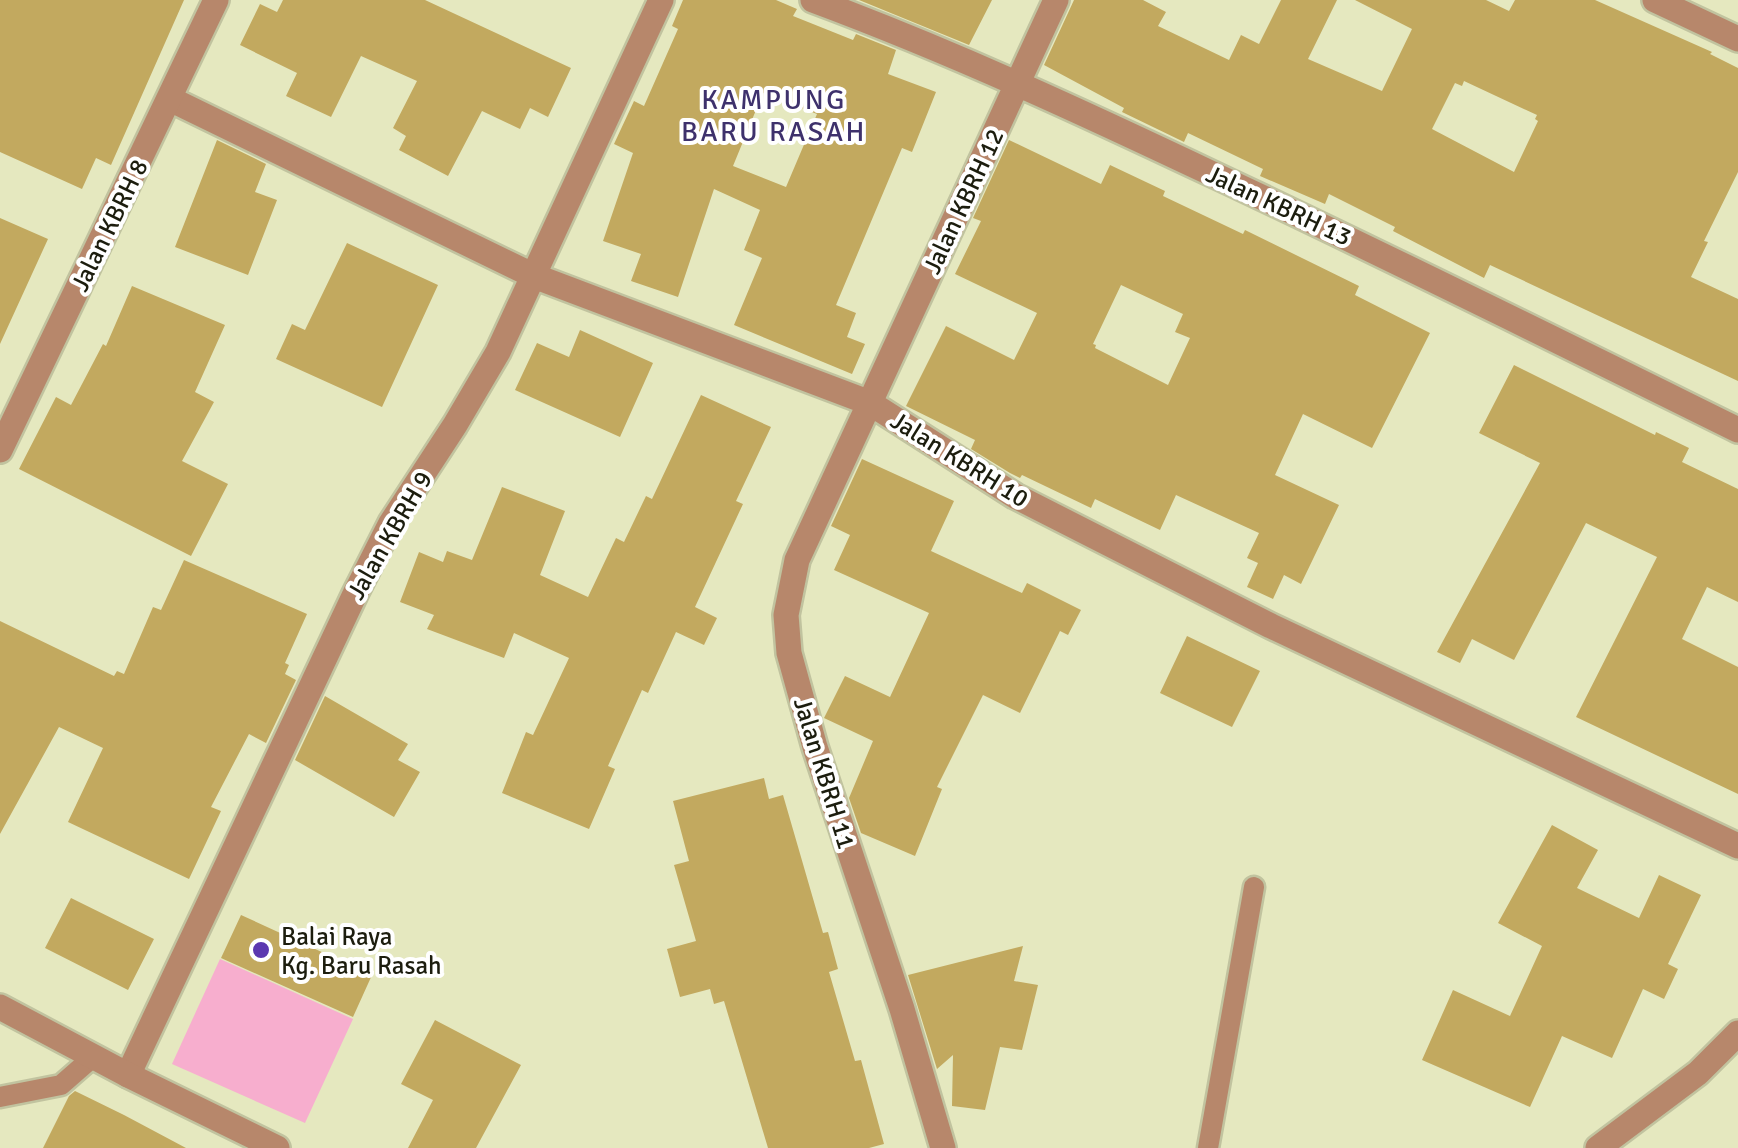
<svg xmlns="http://www.w3.org/2000/svg" width="1738" height="1148" font-family="Signika,sans-serif">
  <rect width="100%" height="100%" fill="#e5e8bf"/>
  <!-- green -->
  <path fill="#f7aece" d="M220 959 353 1019 305 1123 172 1064Z"/>
  <!-- building -->
  <path fill="#c2a95f" fill-rule="evenodd" d="M0 0H184L111 165 96 158 82 189 0 152Z
    M283 0H425L571 68 548 117 530 108 520 129 482 111 448 176 399 150 406 136 393 128 417 81 361 56 331 117 286 96 297 73 240 45 260 4 277 12Z
    M683 0H776L797 9 793 16 853 40 856 34 896 50 888 74 936 92 912 152 902 148 836 305 856 313 847 337 865 344 852 374 734 325 762 258 744 250 760 210 714 189 678 297 631 281 641 254 603 241 633 153 614 144 634 101 644 106 678 29 672 26ZM763 93 817 114 786 187 733 166Z
    M859 0H992L969 45Z
    M1074 0H1143L1166 12 1158 26 1229 60 1241 35 1259 44 1281 0H1337L1308 59 1382 91 1412 29 1355 0H1486L1509 11 1515 0H1595L1712 52 1710 54 1738 68V172L1704 241 1708 242 1691 277 1738 299V381L1490 265 1484 278 1393 231 1395 227 1329 194 1325 204 1260 176 1263 169 1188 133 1184 142 1122 112 1124 108 1044 65ZM1464 81 1537 115 1535 119 1538 121 1514 172 1432 129 1455 83 1462 86Z
    M217 140 266 164 255 192 277 200 248 275 175 247Z
    M1009 140 1101 184 1110 165 1165 191 1163 196 1243 234 1245 230 1359 286 1355 295 1430 333 1372 448 1303 414 1275 475 1339 505 1301 584 1284 575 1273 599 1247 587 1258 563 1247 558 1259 533 1176 495 1160 530 1095 499 1091 508 1022 475 1020 478 1010 473 971 449 975 440 906 406 946 326 1014 360 1037 313 955 274 981 221 973 218ZM1121 285 1183 314 1175 332 1190 338 1168 385 1095 348 1096 345 1093 344Z
    M0 218 48 239 0 344Z
    M347 243 438 285 382 407 276 359 292 324 305 330Z
    M132 286 225 325 195 392 214 402 182 461 228 484 191 556 19 469 56 397 71 405 103 344 106 346Z
    M580 330 653 363 620 437 515 390 537 343 569 357Z
    M1514 365 1655 435 1656 432 1689 448 1682 462 1738 489V602L1707 587 1682 639 1738 667V794L1576 717 1657 557 1586 523 1514 660 1472 639 1460 663 1437 652 1540 463 1479 433Z
    M701 395 771 427 736 501 743 504 695 607 717 618 704 645 676 632 648 693 642 690 608 766 615 769 589 829 502 793 526 732 533 735 569 658 514 633 504 658 427 629 434 615 400 602 419 552 443 562 447 551 472 560 502 487 565 511 540 575 588 597 616 538 624 542 646 496 652 499Z
    M862 459 954 501 931 551 1022 593 1027 583 1081 610 1068 635 1060 631 1020 713 983 695 937 787 942 789 915 856 861 833 849 798 873 741 824 718 845 676 890 697 929 613 834 570 850 535 831 526Z
    M184 560 307 614 285 663 289 665 285 674 296 680 266 743 249 734 211 807 221 811 189 879 68 822 103 748 59 727 0 834V621L114 676 117 671 124 674 153 607 161 610Z
    M1187 636 1260 671 1232 727 1160 693Z
    M325 696 408 744 398 760 420 772 394 817 295 760Z
    M764 778 769 799 783 795 823 933 828 932 838 969 829 972 855 1061 861 1060 884 1144 869 1148H768L724 1001 714 1004 710 989 680 997 667 949 696 941 674 865 689 861 673 801Z
    M1552 825 1598 850 1577 888 1639 918 1659 875 1701 895 1668 964 1678 969 1664 999 1643 989 1612 1058 1562 1036 1530 1107 1422 1060 1453 990 1510 1016 1542 946 1498 923Z
    M71 898 154 939 128 990 45 948Z
    M241 915 372 975 353 1017 221 958Z
    M1023 946 1014 981 1038 985 1022 1050 1000 1047 985 1110 952 1106 953 1055 937 1069 908 975Z
    M435 1020 521 1065 476 1148H408L433 1100 401 1084Z
    M75 1091 124 1115 186 1148H43L69 1096Z"/>
  <g fill="none" stroke-linecap="round" stroke-linejoin="round">
    <defs>
      <path id="service" d="M0 1097 61 1085 93 1057
        M1208 1148 1254 887"/>
      <path id="minor" d="M813 0C953 52 1086 114 1221 178 1395 260 1566 345 1738 430
        M1655 0 1738 39
        M170 99 534 276 870 403 1015 496 1271 626 1738 846
        M128 1075 355 594 391 523 455 425 498 352 661 0
        M943 1148 902 1009 815 747 789 653 786 615 797 560 1056 0
        M1598 1148 1698 1073 1738 1033"/>
      <path id="tertiary" d="M0 450 216 0
        M0 1007 128 1075 277 1148"/>
    </defs>
    <!-- service casing -->
    <use href="#service" stroke="#c1c39f" stroke-width="25"/>
    <!-- minor casing -->
    <use href="#minor" stroke="#c1c39f" stroke-width="30"/>
    <!-- tertiary casing -->
    <use href="#tertiary" stroke="#c1c39f" stroke-width="30"/>
    <!-- service -->
    <use href="#service" stroke="#b7876b" stroke-width="20"/>
    <!-- minor -->
    <use href="#minor" stroke="#b7876b" stroke-width="25"/>
    <!-- tertiary -->
    <use href="#tertiary" stroke="#b7876b" stroke-width="25"/>
  </g>
  <!-- markers -->
  <circle fill="#5c38b0" stroke="#fff" stroke-width="4" cx="261" cy="950" r="10"/>
  <g text-anchor="middle" stroke-width="8" stroke-linejoin="round" paint-order="stroke">
    <!-- street labels -->
    <g font-size="25" fill="#1c1d0e" stroke="#fff">
      <text transform="translate(963 201) rotate(-65)" y="9">Jalan KBRH 12</text>
      <text transform="translate(1279 205) rotate(25)" y="9">Jalan KBRH 13</text>
      <text transform="translate(109 225) rotate(-64)" y="9">Jalan KBRH 8</text>
      <text transform="translate(960 459) rotate(32)" y="9">Jalan KBRH 10</text>
      <text transform="translate(389 535) rotate(-60)" y="9">Jalan KBRH 9</text>
      <text transform="translate(825 773) rotate(73)" y="9">Jalan KBRH 11</text>
    </g>
    <!-- poi labels -->
    <g font-size="25" fill="#1c1d0e" stroke="#fff" text-anchor="start">
      <text x="281" y="945">Balai Raya<tspan x="281" dy="29">Kg. Baru Rasah</tspan></text>
    </g>
    <!-- neighbourhood labels -->
    <g font-size="28" letter-spacing="2.5" fill="#3e316c" stroke="#fff">
      <text x="774" y="109">KAMPUNG<tspan x="774" dy="32">BARU RASAH</tspan></text>
    </g>
  </g>
</svg>
